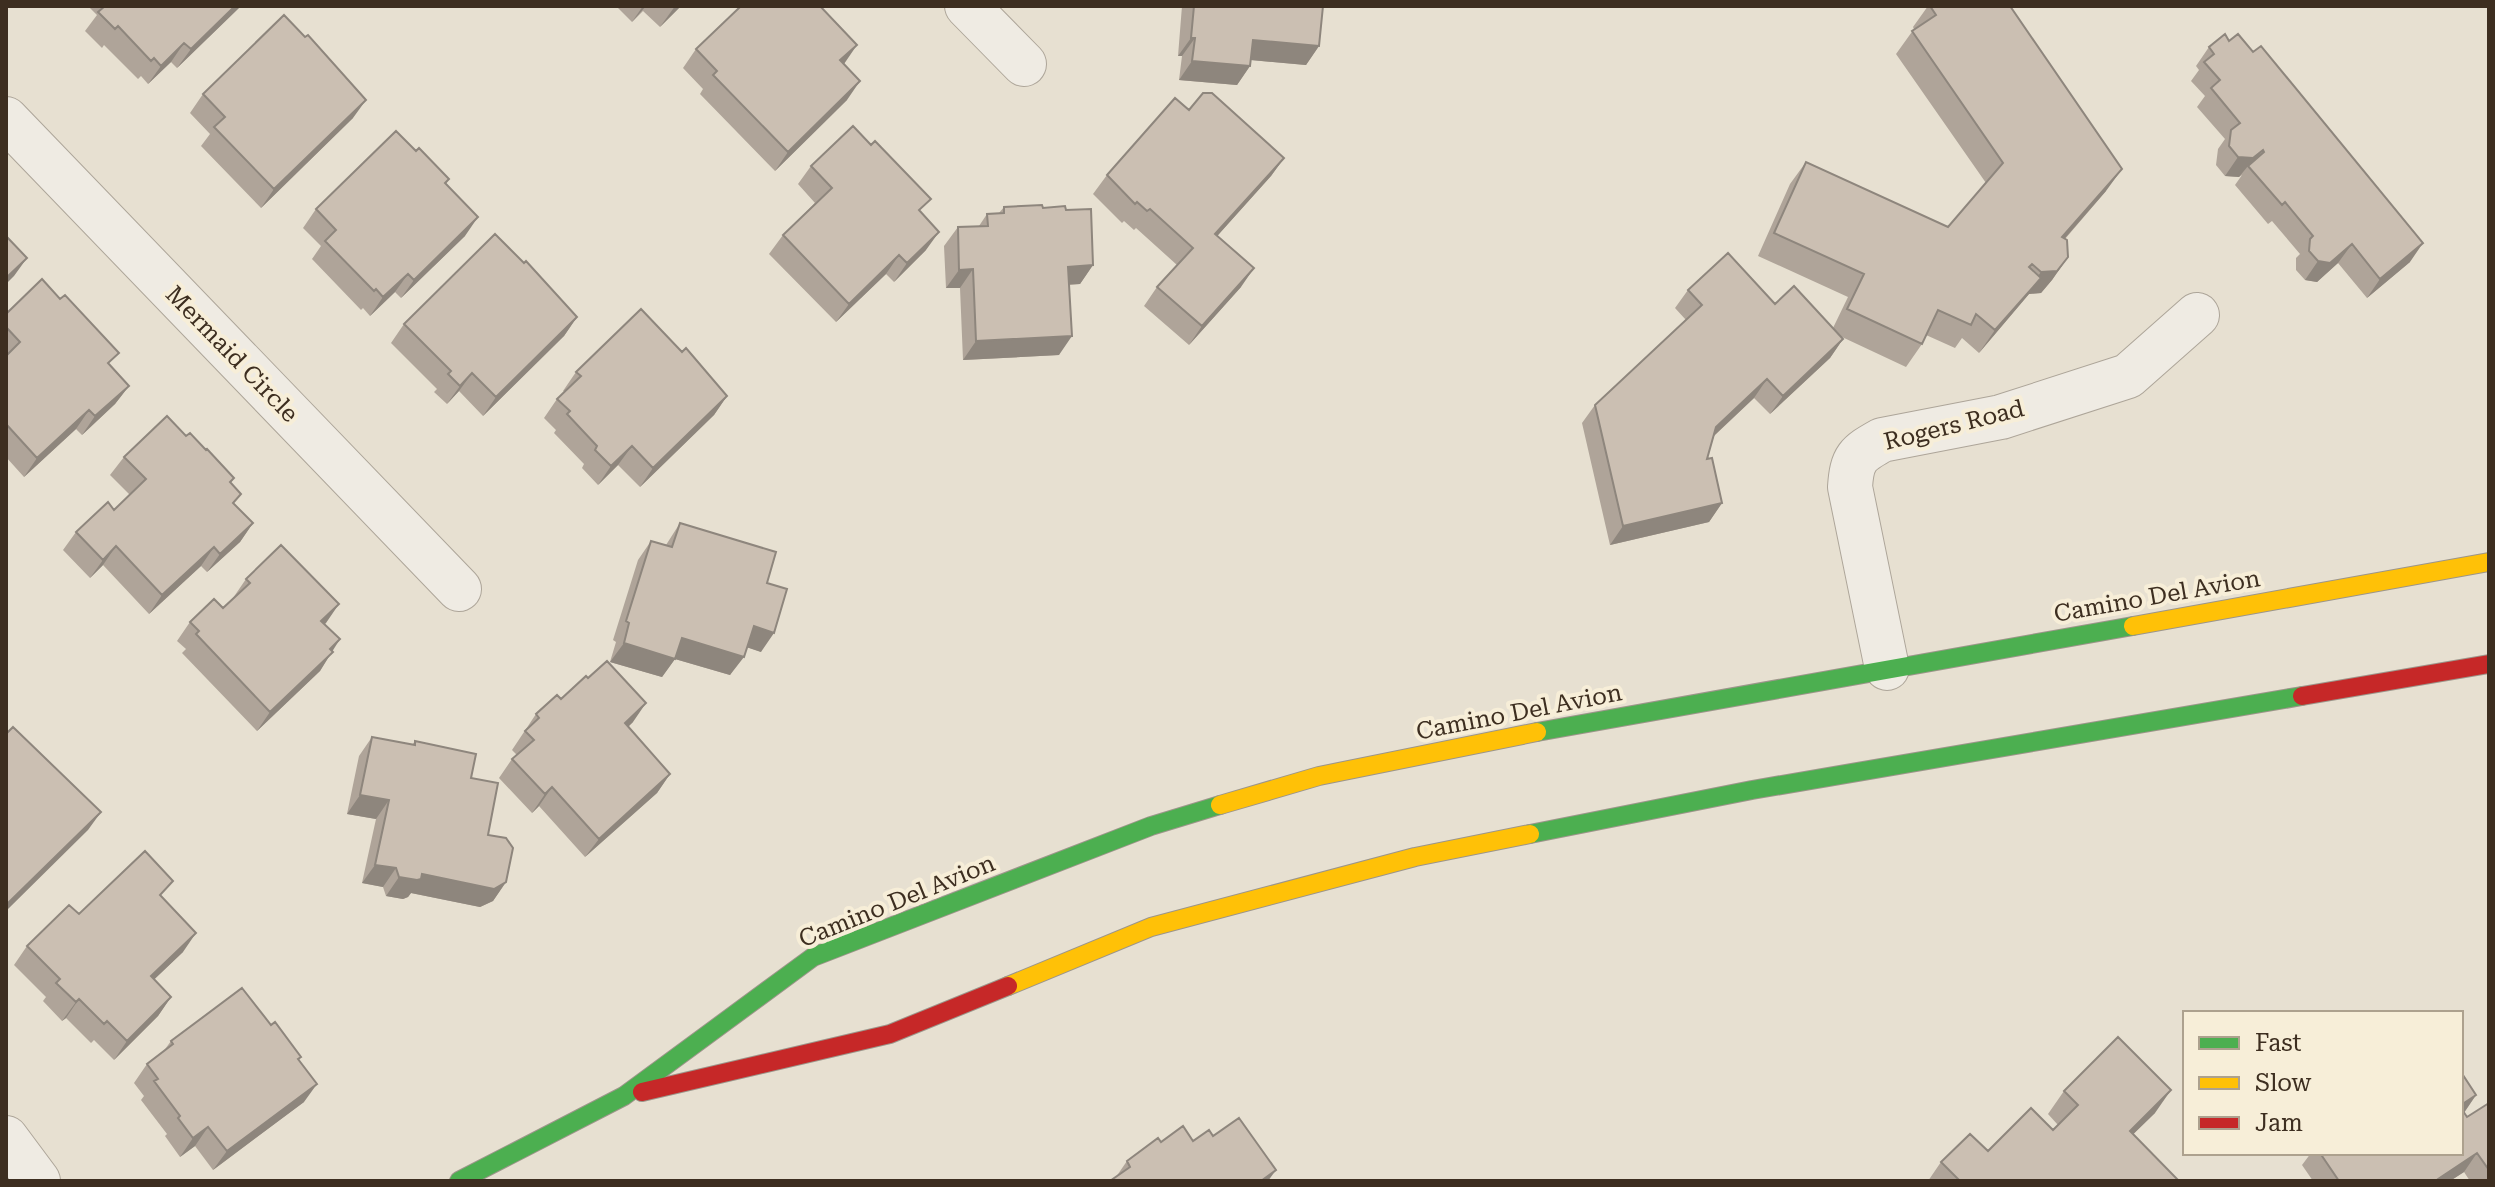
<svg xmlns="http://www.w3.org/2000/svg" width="2495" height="1187" font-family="'Roboto Serif',serif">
  <rect width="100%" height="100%" fill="#e7e0d1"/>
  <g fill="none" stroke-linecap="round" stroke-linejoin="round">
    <defs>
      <path id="street" d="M967 6 1024 64
        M6 119 459 589
        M1887 668 1850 487C1852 458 1857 454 1882 440L2001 417 2128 376 2197 315
        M6 1138 38 1181"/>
      <path id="fast" d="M1537 732 2133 626
        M1530 834 1752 790 2302 696
        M459 1181 624 1096 813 957 1151 826 1220 805"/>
      <path id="slow" d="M2133 626 2489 562
        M1220 805 1319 776 1537 732
        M1008 986 1151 927 1415 857 1530 834"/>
      <path id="jam" d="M2302 696 2489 664
        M642 1092 890 1034 1008 986"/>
    </defs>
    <!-- street casing -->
    <use href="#street" stroke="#ada599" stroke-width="46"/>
    <!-- fast casing -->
    <use href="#fast" stroke="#9c958a" stroke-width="20"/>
    <!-- slow casing -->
    <use href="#slow" stroke="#9c958a" stroke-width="20"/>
    <!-- jam casing -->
    <use href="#jam" stroke="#9c958a" stroke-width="20"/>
    <!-- street -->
    <use href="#street" stroke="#efebe3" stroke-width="44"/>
    <!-- fast -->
    <use href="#fast" stroke="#4caf50" stroke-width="18"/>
    <!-- slow -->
    <use href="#slow" stroke="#ffc107" stroke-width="18"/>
    <!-- jam -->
    <use href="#jam" stroke="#c62828" stroke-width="18"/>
  </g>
  <!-- wall -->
  <path fill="#afa499" d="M88 6H241L177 68 171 62 148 84 141 76 138 79 104 45 102 48 85 31 97 15Z
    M616 6H681L660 27 643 11 632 22Z
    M1182 6H1323L1319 46 1306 65 1251 60 1250 66 1237 85 1179 80 1182 56H1178Z
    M1928 6H2010L2106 191 2065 239 2068 257 2052 280 2041 293 2029 294 1979 353 1962 338 1955 348 1926 335 1922 344 1906 367 1842 337 1843 339 1830 358 1770 414 1754 398 1714 436 1707 459 1722 503 1709 522 1610 545 1582 423 1595 405 1686 320 1675 308 1688 290 1775 304 1833 328 1848 297 1758 256 1790 184 1806 162 1948 227 1986 183 1896 54 1914 29 1913 27Z
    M2209 47 2410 262 2367 298 2338 263 2317 282 2305 280 2296 270V258L2300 254 2272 221 2268 224 2235 185 2242 175 2239 177 2225 176 2216 165 2218 149 2225 139 2197 107 2205 96 2191 81 2199 70 2196 66Z
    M696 49 844 64 847 100 775 171 700 94 703 89 683 68Z
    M203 94 353 118 261 208 201 146 210 134 190 113Z
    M1189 110 1284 158 1271 176 1217 236 1241 287 1189 345 1144 306 1157 287 1177 265 1136 228 1134 230 1124 221 1122 223 1093 194 1107 175Z
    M416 151 449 179 446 184 465 236 401 298 395 292 370 316 363 308 361 310 312 259 321 246 303 228 316 209Z
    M811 166 921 213 926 250 894 282 886 274 836 322 769 254 783 235 815 203 798 184Z
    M1004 207 1043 208 1066 210 1093 265 1080 284 1069 285 1059 355 963 360 960 288H946L944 246 958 227 979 226 987 214 999 213Z
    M6 314 110 365 129 386 115 404 82 435 76 429 24 477 6 457Z
    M577 317 564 336 483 416 459 391 447 404 434 392 437 389 391 343 404 324Z
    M682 352 727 396 714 415 640 487 618 465 598 485 582 468 584 464 554 433 556 430 544 418 557 399 565 392 563 391 576 372Z
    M186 436 206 450 234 478 231 483 234 504 253 523 240 542 207 572 201 566 149 614 103 565 90 578 63 550 76 532 114 510 130 495 110 475 124 457Z
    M680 523 767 583 761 652 747 647 730 675 675 659 662 677 610 662 616 642 613 640 638 560 651 541 666 545Z
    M246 579 325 624 332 651 320 671 257 731 182 653 186 649 177 641 190 622 223 608 233 598Z
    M561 699 633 722 628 727 670 774 657 793 585 857 539 806 532 813 499 778 512 759 517 755 512 750 536 714Z
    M372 737 412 745 415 741 471 778 488 835 506 882 493 901 480 907 411 893 408 897 403 899 386 896 383 887 362 883 376 819 347 814 359 756Z
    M162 897 183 952 154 979 171 997 158 1016 114 1060 94 1040 91 1043 66 1018 62 1021 43 1001 46 997 14 965 27 946Z
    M271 1025 301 1057 299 1060 304 1102 213 1170 195 1146 180 1157 165 1136 167 1134 141 1100 144 1096 134 1083 147 1064 163 1052 171 1041Z
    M2461 1072 2476 1095 2464 1113 2467 1117 2489 1103V1181H2470L2464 1172 2450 1181H2313L2302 1165 2311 1153H2461Z
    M2064 1091 2155 1113 2133 1134 2179 1181H1928L1941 1162 1988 1151 2053 1130 2058 1125 2048 1114Z
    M1213 1136 1116 1177 1127 1161 1161 1142 1193 1141Z"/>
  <!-- shaded-wall -->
  <path fill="#8e867d" d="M235 6H241L177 68 191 49Z
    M643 6H646L632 22Z
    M675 6H681L660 27 673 9Z
    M1191 38H1195L1182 56H1178Z
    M1253 40 1319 46 1306 65 1240 59Z
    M184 43 171 62 148 84 161 66Z
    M857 45 844 64 840 60Z
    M1192 61 1250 66 1237 85 1179 80Z
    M860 81 847 100 775 171 788 152Z
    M366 100 353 118 261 208 274 189Z
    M2263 150 2250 168 2248 166 2239 177 2225 176 2238 157Z
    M1284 158 1271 176 1202 253 1215 234Z
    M2122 169 2106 191 2046 260 2062 237Z
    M478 217 465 236 401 298 414 280Z
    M939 232 926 250 894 282 907 263Z
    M2423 243 2410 262 2367 298 2380 279Z
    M2352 244 2338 263 2317 282 2305 280 2318 261Z
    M899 255 886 274 836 322 849 304Z
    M2068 257 2052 280 2041 293 2029 294 1979 353 1995 330 2025 294 2041 272Z
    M27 258 14 276 6 284V278Z
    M1093 265 1080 284 1055 285 1068 267Z
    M1254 268 1241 287 1189 345 1202 326Z
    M973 269 960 288H946L959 270Z
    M408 274 395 292 370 316 383 297Z
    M577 317 564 336 483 416 496 397Z
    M1072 336 1059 355 963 360 976 341Z
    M1843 339 1830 358 1770 414 1783 396Z
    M472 373 459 391 447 404 460 386Z
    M1767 379 1754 398 1703 446 1716 427Z
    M129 386 115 404 82 435 95 416Z
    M727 396 714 415 640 487 653 468Z
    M89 410 76 429 24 477 37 458Z
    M632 446 618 465 598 485 611 466Z
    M1722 503 1709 522 1610 545 1623 526Z
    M253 523 240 542 207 572 220 554Z
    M116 546 103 565 90 578 103 560Z
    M214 547 201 566 149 614 162 595Z
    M339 604 326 623 308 640 321 621Z
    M754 626 774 633 761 652 740 645Z
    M682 638 744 657 730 675 675 659 662 677 610 662 624 643Z
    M340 639 320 671 257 731 270 712Z
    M646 703 633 722 612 742 625 723Z
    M670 774 657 793 585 857 599 839Z
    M552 787 539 806 532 813 545 794Z
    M360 795 389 800 376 819 347 814Z
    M101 812 88 830 6 911V905Z
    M375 865 396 868 383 887 362 883Z
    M422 874 506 882 493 901 480 907 411 893 408 897 403 899 386 896 399 877Z
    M196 933 183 952 138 995 151 976Z
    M171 997 158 1016 114 1060 127 1041Z
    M79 999 66 1018 62 1021 76 1002Z
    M317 1084 304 1102 213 1170 227 1151Z
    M2171 1090 2155 1113 2113 1154 2130 1131Z
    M2476 1095 2463 1114 2461 1115V1105Z
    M208 1127 195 1146 180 1157 193 1138Z
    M2477 1153 2464 1172 2450 1181H2436Z
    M1276 1170 1268 1181H1261Z"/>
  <!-- building -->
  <path fill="#cbbfb2" stroke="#8e867d" stroke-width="2" d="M105 6H235L191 49 184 43 161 66 154 58 151 61 118 26 115 29 98 12Z
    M741 6H820L857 45 840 60 860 81 788 152 713 75 717 71 696 49Z
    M1194 6H1323L1319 46 1253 40 1250 66 1192 61 1195 38H1191Z
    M1930 6H2010L2122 169 2062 237 2067 240 2068 257 2057 271 2041 272 2032 264 2029 267 2041 278 1995 330 1976 314 1971 325 1938 310 1922 344 1847 309 1864 274 1774 233 1806 162 1948 227 2003 163 1912 31 1936 15Z
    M284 15 305 37 308 35 366 100 274 189 214 127 225 117 203 94Z
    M2225 34 2229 41 2238 34 2253 52 2261 46 2423 243 2380 279 2352 244 2330 263 2318 261 2309 251 2310 239 2313 236 2285 202 2282 205 2248 166 2264 152 2263 150 2253 158 2238 157 2229 146 2231 130 2240 123 2211 88 2220 80 2204 62 2214 54 2209 47Z
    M1203 93H1212L1284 158 1215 234 1254 268 1202 326 1157 287 1193 248 1150 209 1147 211 1137 202 1135 204 1107 175 1175 98 1189 110Z
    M853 126 871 145 875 141 931 199 919 210 939 232 907 263 899 255 849 304 783 235 832 188 811 166Z
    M396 131 416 151 419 148 449 179 445 183 478 217 414 280 408 274 383 297 376 289 374 291 325 241 336 230 316 209Z
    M1042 205 1043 208 1065 206 1066 210 1091 209 1093 265 1068 267 1072 336 976 341 973 269 959 270 958 227 988 226 987 214 1004 213V207Z
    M495 234 524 263 526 261 577 317 496 397 472 373 460 386 448 374 451 371 404 324Z
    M6 236 27 258 6 278Z
    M1728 253 1775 304 1794 286 1843 339 1783 396 1767 379 1716 427 1707 459 1712 458 1722 503 1623 526 1595 405 1702 305 1688 290Z
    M42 279 60 299 65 295 119 353 108 363 129 386 95 416 89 410 37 458 6 424V356L20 342 6 327V314Z
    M641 309 682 352 686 348 727 396 653 468 632 446 611 466 595 450 597 446 567 414 570 411 557 399 581 376 576 372Z
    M167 416 186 436 190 433 206 450 207 449 234 478 230 482 241 494 233 503 253 523 220 554 214 547 162 595 116 546 103 560 76 532 108 502 114 510 146 479 124 457Z
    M680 523 776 552 767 583 787 589 774 633 754 626 744 657 682 638 675 659 624 643 629 623 626 621 651 541 672 547Z
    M281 545 339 604 321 621 340 639 330 649 333 652 270 712 196 634 199 631 190 622 214 599 223 608 250 583 246 579Z
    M607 661 646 703 625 723 670 774 599 839 552 787 545 794 512 759 534 740 525 731 539 718 536 714 557 695 561 699 586 676 588 678Z
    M13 727 101 812 6 905V734Z
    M372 737 415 745V741L476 754 471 778 498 783 488 835 506 838 513 848 506 882 494 889 422 874 421 879 417 880 399 877 396 868 375 865 389 800 360 795Z
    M145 851 173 881 160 895 196 933 151 976 171 997 127 1041 107 1021 104 1024 79 999 76 1002 56 983 60 979 27 946 69 905 79 914Z
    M242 988 271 1025 275 1022 301 1057 298 1059 317 1084 227 1151 208 1127 193 1138 178 1118 180 1116 154 1081 158 1079 147 1064 173 1044 171 1041Z
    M2118 1037 2171 1090 2130 1131 2179 1181H1960L1941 1162 1970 1134 1988 1151 2031 1108 2053 1130 2078 1105 2064 1091Z
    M2461 1072 2476 1095 2461 1105Z
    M2489 1103V1170L2477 1153 2438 1179 2439 1181H2339L2320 1153H2461V1108L2467 1117Z
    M1239 1118 1276 1170 1261 1181H1110L1130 1167 1127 1161 1158 1138 1161 1142 1183 1126 1193 1141 1209 1130 1213 1136Z"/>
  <g text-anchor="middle" stroke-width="8" stroke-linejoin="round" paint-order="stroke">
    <!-- street labels -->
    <g font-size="24" fill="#3d2e20" stroke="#f7eed8">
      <text transform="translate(232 354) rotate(46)" y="8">Mermaid Circle</text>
      <text transform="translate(1954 425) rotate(-14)" y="8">Rogers Road</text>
      <text transform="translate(2157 596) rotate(-10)" y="8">Camino Del Avion</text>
      <text transform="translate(1519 712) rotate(-11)" y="8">Camino Del Avion</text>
      <text transform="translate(897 901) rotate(-22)" y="8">Camino Del Avion</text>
    </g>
  </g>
  <!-- border -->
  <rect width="2495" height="1187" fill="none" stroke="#3d2e20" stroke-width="16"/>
  <!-- legend -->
  <rect x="2183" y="1011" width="280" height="144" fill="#f7eed8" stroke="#ada18e" stroke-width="2"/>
  <rect x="2199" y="1037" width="40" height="12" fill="#4caf50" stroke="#ada18e" stroke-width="2"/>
  <text x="2255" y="1051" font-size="24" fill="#3d2e20">Fast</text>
  <rect x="2199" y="1077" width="40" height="12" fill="#ffc107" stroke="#ada18e" stroke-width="2"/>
  <text x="2255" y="1091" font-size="24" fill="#3d2e20">Slow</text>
  <rect x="2199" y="1117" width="40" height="12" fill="#c62828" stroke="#ada18e" stroke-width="2"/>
  <text x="2255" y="1131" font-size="24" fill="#3d2e20">Jam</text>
</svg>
